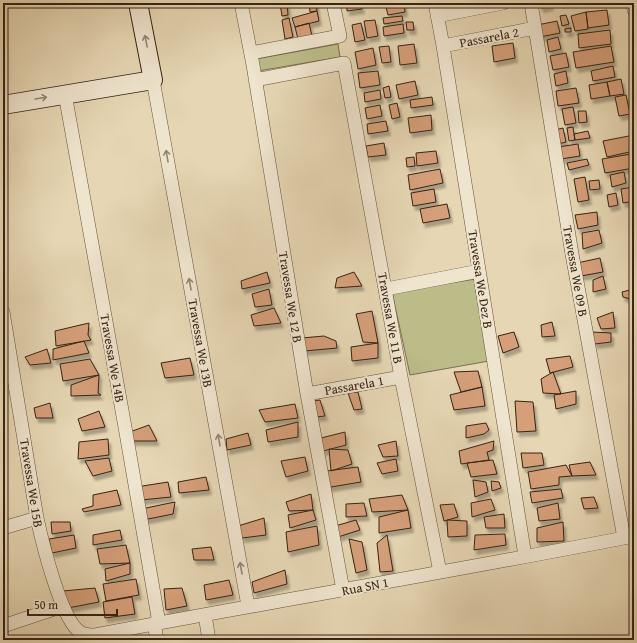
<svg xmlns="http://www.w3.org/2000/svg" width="637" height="643" font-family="'Gentium Book Plus',serif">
  <defs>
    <filter id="shadow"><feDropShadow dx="2.5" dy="4.5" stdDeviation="1" flood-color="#0004"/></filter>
  </defs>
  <rect width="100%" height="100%" fill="#e6d6b3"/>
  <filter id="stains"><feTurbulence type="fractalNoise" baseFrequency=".005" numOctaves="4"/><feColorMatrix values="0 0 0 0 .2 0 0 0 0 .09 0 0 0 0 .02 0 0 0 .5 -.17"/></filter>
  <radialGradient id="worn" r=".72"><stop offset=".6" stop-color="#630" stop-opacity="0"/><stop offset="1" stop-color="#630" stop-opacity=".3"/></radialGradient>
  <!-- green -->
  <path fill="#bbbc88" stroke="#79704e" d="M338 44 340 57 258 71 256 59Z
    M476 279 489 361 410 375 392 292Z"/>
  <!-- building -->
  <path fill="#d59f79" stroke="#372314" filter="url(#shadow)" d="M280 3H287L288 15 282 16Z
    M309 3H316L317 11 310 12Z
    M385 3H404L405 12 388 15Z
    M438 3H465V5L439 10Z
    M540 3H550L551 6 541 8Z
    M361 4 362 9 347 11V6Z
    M607 10 609 25 588 28 586 12Z
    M317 11 319 21 295 27 292 18Z
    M586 12 588 29 575 31 571 16Z
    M566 15 569 24 562 26 560 16Z
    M402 16 403 21 384 24 383 18Z
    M289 18 293 37 285 39 282 20Z
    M375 20 378 36 367 38 364 21Z
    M557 21 560 33 540 37 537 25Z
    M406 22H413L414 30H407Z
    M309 23 312 36 298 39 295 27Z
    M361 23 365 40 355 42 352 25Z
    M403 24 404 33 384 36 383 27Z
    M571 28V32H565V29Z
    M610 30 611 44 579 48 578 34Z
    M558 37 561 49 549 52 547 40Z
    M513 43 515 58 494 62 492 46Z
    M414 44 417 63 400 65 398 46Z
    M389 46 391 62 382 63 379 47Z
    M611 46 614 62 576 68 573 52Z
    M373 48 376 65 358 69 355 52Z
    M566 53 569 67 553 70 550 56Z
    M613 66 615 77 593 81 591 71Z
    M378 71 380 85 360 88 358 73Z
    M566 71 568 83 556 86 554 74Z
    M621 79 624 94 610 96 607 82Z
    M415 81 418 95 399 99 396 85Z
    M607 82 610 96 591 99 589 85Z
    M389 86 391 97 385 98 383 88Z
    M576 88 579 103 558 106 556 91Z
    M380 90 381 99 365 102 364 93Z
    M626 95 630 114 619 116 615 97Z
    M432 97 433 105 411 108 410 100Z
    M397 103 400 117 392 119 389 105Z
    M380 105 382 116 367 119 365 108Z
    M573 107 576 123 565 125 562 109Z
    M578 111H586L587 122 579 123Z
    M431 115 432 130 410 133 408 118Z
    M386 121 388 131 368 134 367 124Z
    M573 127 575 140 569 141 567 128Z
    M563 128 566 142 558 144 555 130Z
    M588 131 590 138 575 140 574 134Z
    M634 135V151L607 157 603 141Z
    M384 143 386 155 368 157 366 146Z
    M578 144 580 156 561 159 558 147Z
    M436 151 438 163 417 166 416 153Z
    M631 154 634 168 605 173 602 159Z
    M414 157 415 166 407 167 406 158Z
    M587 159 589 165 569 170 567 163Z
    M440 169 443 183 410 190 408 175Z
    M624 172 626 183 612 187 610 175Z
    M585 177 589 200 578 202 574 179Z
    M599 180 600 189 590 190 589 181Z
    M634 187V201L623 203 621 189Z
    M434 189 436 202 413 206 411 193Z
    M616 193 618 205 609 207 607 195Z
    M447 204 450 218 423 223 420 209Z
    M597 212 598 225 578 229 575 215Z
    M599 230 602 243 583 249 582 233Z
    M600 258 603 272 581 276 577 263Z
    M267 272 270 283 242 289 241 281Z
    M354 272 362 286 335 288 337 278Z
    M603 276 606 289 593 292V280Z
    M269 289 272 305 255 307 252 294Z
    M634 289V300L623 297 622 292Z
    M274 308 281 323 254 326 251 315Z
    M372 311 378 343 363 342 356 314Z
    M613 312 615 328 601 329 597 318Z
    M552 322 555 336 542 337 541 325Z
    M89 323 88 335 91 340 56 346 55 331Z
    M514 332 519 347 503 353 498 336Z
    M591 332 611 333V342L595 344Z
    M324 336 336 341 337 348 304 351 302 338Z
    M84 341 89 353 53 360V349Z
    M378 343V358L352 361 351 347Z
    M47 349 51 363 30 365 25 357Z
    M570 356 573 367 550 373 546 359Z
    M190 358 194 375 165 378 161 363Z
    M90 359 99 375 63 381 60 364Z
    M478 371 482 387 461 392 454 372Z
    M553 372 561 394 543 393 541 379Z
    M99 375 98 393 101 395 71 396V385Z
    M482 387 485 406 454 410 450 395Z
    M576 391V404L556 409 554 395Z
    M358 392 362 409 354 410 348 393Z
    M320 400 325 416 315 417 313 401Z
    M515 401 533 402 536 431 517 432Z
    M50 403 53 418H36L34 408Z
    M295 404 298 418 265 422 259 410Z
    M99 411 105 427 82 431 78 419Z
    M298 422V437L268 442 266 430Z
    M486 423 489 430 484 434 466 438V426Z
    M149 425 157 441H132L127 433Z
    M345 432 346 445 323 451 321 438Z
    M248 433 251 445 227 450 226 439Z
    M108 439 109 455 78 459 79 442Z
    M396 441 398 456 383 457 378 445Z
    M494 441 493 450 487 452 489 460 461 464 459 451Z
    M329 449 348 450 352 464 331 471Z
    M521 453H542L544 465 523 468Z
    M305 457 308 471 286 477 281 461Z
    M109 458 112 471 93 476 85 461Z
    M396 459 398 471 382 474 377 463Z
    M493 460 497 474 471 477 467 463Z
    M590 462 596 475 572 476 569 465Z
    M566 465 572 476 559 477V485L531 489 528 472Z
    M358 467 361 482 325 488 326 471Z
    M206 477 209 490 179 493 178 482Z
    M473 480 486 482 488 492 475 497Z
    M491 481 499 482 501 488 492 491Z
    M168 482 171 497 141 500 136 487Z
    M561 489 563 498 532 503 530 492Z
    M117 490 121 505 84 512 82 509 93 506V495Z
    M311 494 313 510 289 511 286 502Z
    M402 495 408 510 372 512 369 499Z
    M594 497 598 508 584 509 581 498Z
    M491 499 495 510 472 517 471 503Z
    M175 502 173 514 143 520 141 509Z
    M364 503 367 516 346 517V504Z
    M558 503 560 519 539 521 537 508Z
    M454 504 458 517 444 521 440 505Z
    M313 510 316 520 290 528 288 515Z
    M408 510 411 528 379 533V517Z
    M504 514 505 528H486L484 517Z
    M264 518 266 535 242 538 238 526Z
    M356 520 360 530 338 537 335 526Z
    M447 520 467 521V536L448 537Z
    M51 522H70L71 531 52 534Z
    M563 522 564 541 537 542V528Z
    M317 526 319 545 288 552 286 532Z
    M120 530 122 540 93 545V535Z
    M505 534 506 545 474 550 475 535Z
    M74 535 76 548 52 553 49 539Z
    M387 535 393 571 380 572 377 543Z
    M349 539 362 542 367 570 356 573Z
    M126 545 130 563 100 564 97 549Z
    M211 547 214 560H194L192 549Z
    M130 563V574L106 581 105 569Z
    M285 570 287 584 254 593 252 582Z
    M136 579 139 595 106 601 103 584Z
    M229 580 233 595 206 600 204 585Z
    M95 588 99 602 68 608 63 591Z
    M182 588 187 606 166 610 164 589Z
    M132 597 135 614 105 618 103 602Z"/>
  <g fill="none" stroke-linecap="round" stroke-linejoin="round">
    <defs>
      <path id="street" d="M241 3 253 65 307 394 343 590
        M435 3 443 46 525 556
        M531 3 572 254 624 538
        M633 3 634 10
        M437 16 503 3
        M443 46 535 28
        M251 53 340 36 333 3
        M153 80 248 606
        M255 80 344 63 401 377 440 572
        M65 94 125 427 159 623
        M386 289 479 271
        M3 312 37 518C42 541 61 620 80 632 85 635 90 635 95 635 275 601 455 571 634 536
        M307 394 401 377
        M3 528 37 518
        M205 615 209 640
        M154 623 157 640
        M3 626 63 606"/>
      <path id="secondary" d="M3 105 153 80 138 3"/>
    </defs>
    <!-- street casing -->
    <use href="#street" stroke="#63503c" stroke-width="14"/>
    <!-- secondary casing -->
    <use href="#secondary" stroke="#372314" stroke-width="20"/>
    <!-- street -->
    <use href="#street" stroke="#efe4ce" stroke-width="13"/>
    <!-- secondary -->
    <use href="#secondary" stroke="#efe4ce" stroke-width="18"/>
  </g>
  <!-- one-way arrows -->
  <defs><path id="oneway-shaft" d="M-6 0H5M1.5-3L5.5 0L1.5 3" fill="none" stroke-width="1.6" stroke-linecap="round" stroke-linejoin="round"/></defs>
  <g stroke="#938471">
    <use href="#oneway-shaft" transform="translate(146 41) rotate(-101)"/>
    <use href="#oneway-shaft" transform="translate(41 98) rotate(-9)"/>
    <use href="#oneway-shaft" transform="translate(167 156) rotate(-100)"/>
    <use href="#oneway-shaft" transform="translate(190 284) rotate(-100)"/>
    <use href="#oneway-shaft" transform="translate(219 440) rotate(-100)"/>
    <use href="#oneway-shaft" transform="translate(241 568) rotate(-100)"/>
  </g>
  <g text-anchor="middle" stroke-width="4" stroke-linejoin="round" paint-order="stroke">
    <!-- street labels -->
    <g font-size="13" fill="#372314" stroke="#efe4ce">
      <text transform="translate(489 37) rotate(-11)" y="5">Passarela 2</text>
      <text transform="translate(576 271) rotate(80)" y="5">Travessa We 09 B</text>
      <text transform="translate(481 279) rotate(81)" y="5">Travessa We Dez B</text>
      <text transform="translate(291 297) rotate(81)" y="5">Travessa We 12 B</text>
      <text transform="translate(391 318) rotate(80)" y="5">Travessa We 11 B</text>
      <text transform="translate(201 343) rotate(80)" y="5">Travessa We 13B</text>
      <text transform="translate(113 358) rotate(80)" y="5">Travessa We 14B</text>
      <text transform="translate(354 385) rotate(-10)" y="5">Passarela 1</text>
      <text transform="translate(32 483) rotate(81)" y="5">Travessa We 15B</text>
      <text transform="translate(365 586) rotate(-11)" y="5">Rua SN 1</text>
    </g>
  </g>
  <!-- margin -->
  <rect width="637" height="643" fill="none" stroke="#e6d6b3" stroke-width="16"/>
  <rect x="4" y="4" width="629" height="635" fill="none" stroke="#372314" stroke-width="2"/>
  <rect x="8" y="8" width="621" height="627" fill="none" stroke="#372314"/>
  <!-- scale -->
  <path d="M28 609v6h89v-6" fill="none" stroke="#372314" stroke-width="2"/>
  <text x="34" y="609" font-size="12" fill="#372314" stroke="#efe4ce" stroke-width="3" paint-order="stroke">50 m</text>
  <rect width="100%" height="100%" filter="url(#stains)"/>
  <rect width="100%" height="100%" fill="url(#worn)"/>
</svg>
